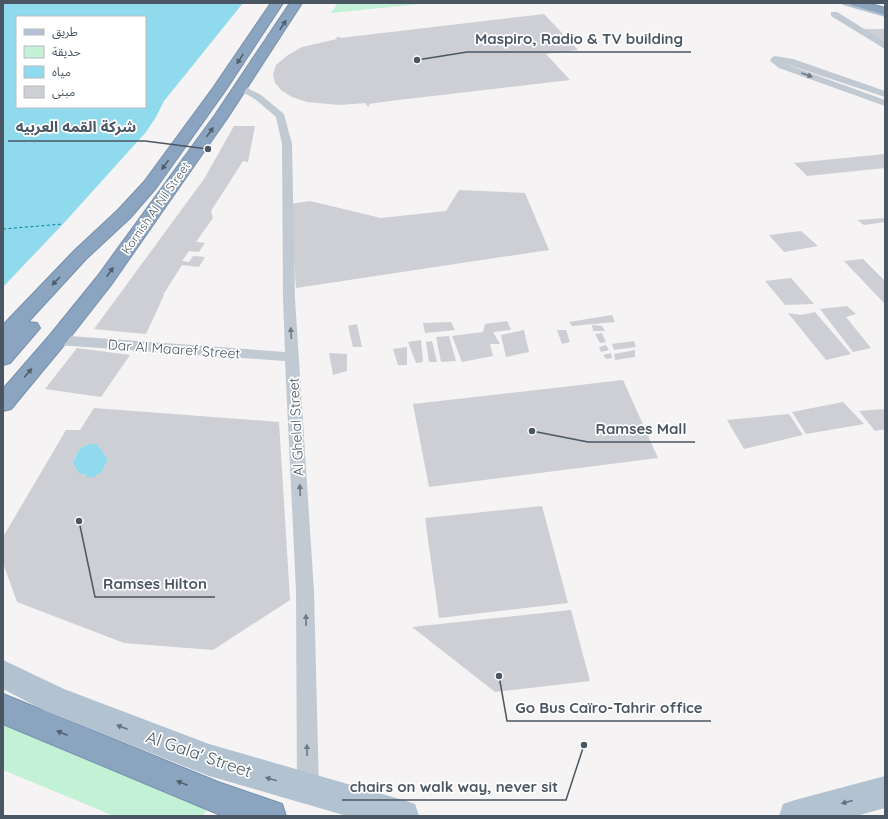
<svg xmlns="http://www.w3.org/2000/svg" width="888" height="819" font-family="Quicksand,'Noto Sans Arabic',sans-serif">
  <rect width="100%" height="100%" fill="#f5f3f3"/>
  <!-- green -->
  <path fill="#c3f1d5" d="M338 3H431L331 13Z
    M3 725 208 807 203 816H114L3 770Z"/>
  <!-- water -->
  <path fill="#90daee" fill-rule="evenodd" d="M3 3H243L164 101 156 117 146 132 63 224 3 287ZM17 17H145V107H17Z
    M88 444H97L108 459 101 474 95 477H85L86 474H79L72 463 80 448Z"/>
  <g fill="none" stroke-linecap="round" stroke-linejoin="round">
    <!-- ferry -->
    <path stroke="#0c7c9b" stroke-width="1" stroke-dasharray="3 2.5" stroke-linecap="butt" d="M3 229 63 224"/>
  </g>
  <!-- building -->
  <path fill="#cdcfd5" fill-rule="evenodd" d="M544 14 578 50 546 54 570 80 390 101 369 104 370 106H367L366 103 339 105 307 102 292 97 281 90 275 83 273 74 276 65 288 55 302 47 337 39 336 37H340V38Z
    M864 29H885V44Z
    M234 126H255L248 162 243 161 211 211 213 218 196 242 205 243 199 252 189 251 182 261 189 262 193 256 205 257 199 267 182 265 163 295H164L146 334 94 329 204 179Z
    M885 154V168L807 176 794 163Z
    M459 190 525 193 549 250 296 288 290 204 310 201 381 218 446 211Z
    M885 218V222L864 225 857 220Z
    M801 231 818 246 784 252 769 235Z
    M863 259 885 281V304L844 261Z
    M791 278 814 304 785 305 765 281Z
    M847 306 856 314 846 317 871 348 853 352 820 309Z
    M815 312 851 354 826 360 788 313 801 315Z
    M612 315 615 322 572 326 569 322Z
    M507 321 511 330 493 332 500 344H490L493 356 462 362 452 336 483 332 485 324Z
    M451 322 455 330 425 333 423 323Z
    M357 324 362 347H353L348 326Z
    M592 325 602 326 605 331H593Z
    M524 330 529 352 506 357 501 335Z
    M557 330H566L570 342 562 344Z
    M602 333 606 342 600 343 595 334Z
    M449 336 456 361 441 362 436 337Z
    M421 340 423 362 416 363 408 342Z
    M432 341 437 362H429L426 342Z
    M634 341 636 347 614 350 612 344Z
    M606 345 609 350 601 352 599 347Z
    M407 347V365H398L393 349Z
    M77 348 130 355 101 397 45 389Z
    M635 350V357L615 360 614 354Z
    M329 353 347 354V371L333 375Z
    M611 353 612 358 606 359 603 355Z
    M623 380 658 458 429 487 413 404Z
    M843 402 864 424 806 434 792 412Z
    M94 408 279 422 290 600 213 650 124 643 17 602 3 563V537L66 430H80ZM88 444H97L108 459 101 474H96L95 477H85L86 474H79L72 463 80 448Z
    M885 409V429L875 431 859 411Z
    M789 414 803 435 744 449 727 420Z
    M542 506 568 603 439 618 425 518Z
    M571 610 590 681 495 692 412 627Z"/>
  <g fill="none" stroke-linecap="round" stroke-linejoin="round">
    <defs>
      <path id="highway" d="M271 3H283L225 91 156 188 130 218 86 259 28 322 37 323 40 328 10 363 3 365V345L5 343 3 344V325L74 251 118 210 144 182 213 88Z
        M290 3H302L228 117 111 285 64 345 11 409 3 411V389L50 335 97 277 215 115Z
        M849 3H867L885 8V15L851 5Z
        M3 694 218 782 282 804 286 816H223L3 724Z"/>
    </defs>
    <!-- highway casing -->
    <use href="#highway" stroke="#7690ad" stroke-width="2"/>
    <!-- street -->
    <path fill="#c1cad2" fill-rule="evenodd" d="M831 12H837L885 42V49L831 16Z
      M775 56 793 59 885 91V97L783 63 885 100V106L779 68 770 61 772 57Z
      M240 84 261 95 284 114 292 144 295 299 314 591 319 789 316 797 308 800 300 797 297 789 296 591 285 361 57 345 52 343 50 340 52 337 57 335 285 352 283 299 282 144 276 117 255 99 237 89 235 87 237 85Z"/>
    <!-- primary -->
    <path fill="#b3c2d1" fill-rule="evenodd" d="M841 3H859L885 10V17L843 5Z
      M3 660 64 689 209 744 403 800 415 804 419 816H347L209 776 45 711 3 689Z
      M885 776V808L856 816H779L783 804 795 800Z"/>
    <!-- highway -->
    <use href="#highway" fill="#8ba5c1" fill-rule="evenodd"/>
  </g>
  <!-- one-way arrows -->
  <defs><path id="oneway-solid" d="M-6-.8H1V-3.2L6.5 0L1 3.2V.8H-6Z"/></defs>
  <g fill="#505e6b">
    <use href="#oneway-solid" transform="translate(283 25) rotate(-57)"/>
    <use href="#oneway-solid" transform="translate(240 59) rotate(123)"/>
    <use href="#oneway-solid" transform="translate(210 132) rotate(-55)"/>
    <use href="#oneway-solid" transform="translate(165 165) rotate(126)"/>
    <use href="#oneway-solid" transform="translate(110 272) rotate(-55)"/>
    <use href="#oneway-solid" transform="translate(56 281) rotate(134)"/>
    <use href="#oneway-solid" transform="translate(28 373) rotate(-49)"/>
    <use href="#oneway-solid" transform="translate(62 733) rotate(-158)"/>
    <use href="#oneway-solid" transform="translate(182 783) rotate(-158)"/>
  </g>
  <g fill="#6e7983">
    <use href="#oneway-solid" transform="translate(807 75) rotate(20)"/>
    <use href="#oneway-solid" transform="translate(291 333) rotate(-93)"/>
    <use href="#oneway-solid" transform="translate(300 490) rotate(-93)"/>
    <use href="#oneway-solid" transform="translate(306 620) rotate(-91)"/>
    <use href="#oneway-solid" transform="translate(307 750) rotate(-91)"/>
  </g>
  <g fill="#64717d">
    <use href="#oneway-solid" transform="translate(122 727) rotate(-159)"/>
    <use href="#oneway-solid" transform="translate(271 779) rotate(-164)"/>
    <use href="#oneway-solid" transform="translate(847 802) rotate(165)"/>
  </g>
  <g text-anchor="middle" stroke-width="3.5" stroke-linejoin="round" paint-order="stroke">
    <!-- far-street labels -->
    <g font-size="12" fill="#4a5661" stroke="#fff">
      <text transform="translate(156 208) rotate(-55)" y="4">Kornish Al Nil Street</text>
    </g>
    <!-- street labels -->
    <g font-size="14" fill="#4a5661" stroke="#fff">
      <text transform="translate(174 349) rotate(4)" y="5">Dar Al Maaref Street</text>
      <text transform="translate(296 427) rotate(-93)" y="5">Al Ghelal Street</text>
    </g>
    <!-- near-street labels -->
    <g font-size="17" fill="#4a5661" stroke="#fff">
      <text transform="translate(199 754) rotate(19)" y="6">Al Gala' Street</text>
    </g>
  </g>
  <!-- callouts -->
  <path fill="none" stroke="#4a5661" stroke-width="1.5" d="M417 60L467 52H691M208 149L145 141H8M532 431L588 442H695M79 521L95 597H215M499 676L507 721H711M584 745L566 800H342"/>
  <g fill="#4a5661" stroke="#fff" stroke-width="1.5">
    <circle cx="417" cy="60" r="4"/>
    <circle cx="208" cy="149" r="4"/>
    <circle cx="532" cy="431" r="4"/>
    <circle cx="79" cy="521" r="4"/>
    <circle cx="499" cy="676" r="4"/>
    <circle cx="584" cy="745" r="4"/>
  </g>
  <g font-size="15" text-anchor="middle" font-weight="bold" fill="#4a5661" stroke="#fff" stroke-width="3.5" stroke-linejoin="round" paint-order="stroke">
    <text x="579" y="44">Maspiro, Radio &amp; TV building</text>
    <text x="76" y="132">شركة القمه العربيه</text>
    <text x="641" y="434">Ramses Mall</text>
    <text x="155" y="589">Ramses Hilton</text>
    <text x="609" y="713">Go Bus Caïro-Tahrir office</text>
    <text x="454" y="792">chairs on walk way, never sit</text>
  </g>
  <!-- border -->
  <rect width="888" height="819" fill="none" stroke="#4a5661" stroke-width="8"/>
  <!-- legend -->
  <rect x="16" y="16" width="130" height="92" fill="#ffffff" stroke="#b7bbc0"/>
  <rect x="24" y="29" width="20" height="6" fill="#b3c2d1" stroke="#b7bbc0"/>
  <text x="52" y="36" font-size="12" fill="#4a5661">طريق</text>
  <rect x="24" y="46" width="20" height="12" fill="#c3f1d5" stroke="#b7bbc0"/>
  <text x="52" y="56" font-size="12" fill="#4a5661">حديقة</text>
  <rect x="24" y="66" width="20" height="12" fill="#90daee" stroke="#b7bbc0"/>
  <text x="52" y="76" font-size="12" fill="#4a5661">مياه</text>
  <rect x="24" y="86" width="20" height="12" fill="#cdcfd5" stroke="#b7bbc0"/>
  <text x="52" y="96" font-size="12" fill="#4a5661">مبنى</text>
</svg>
